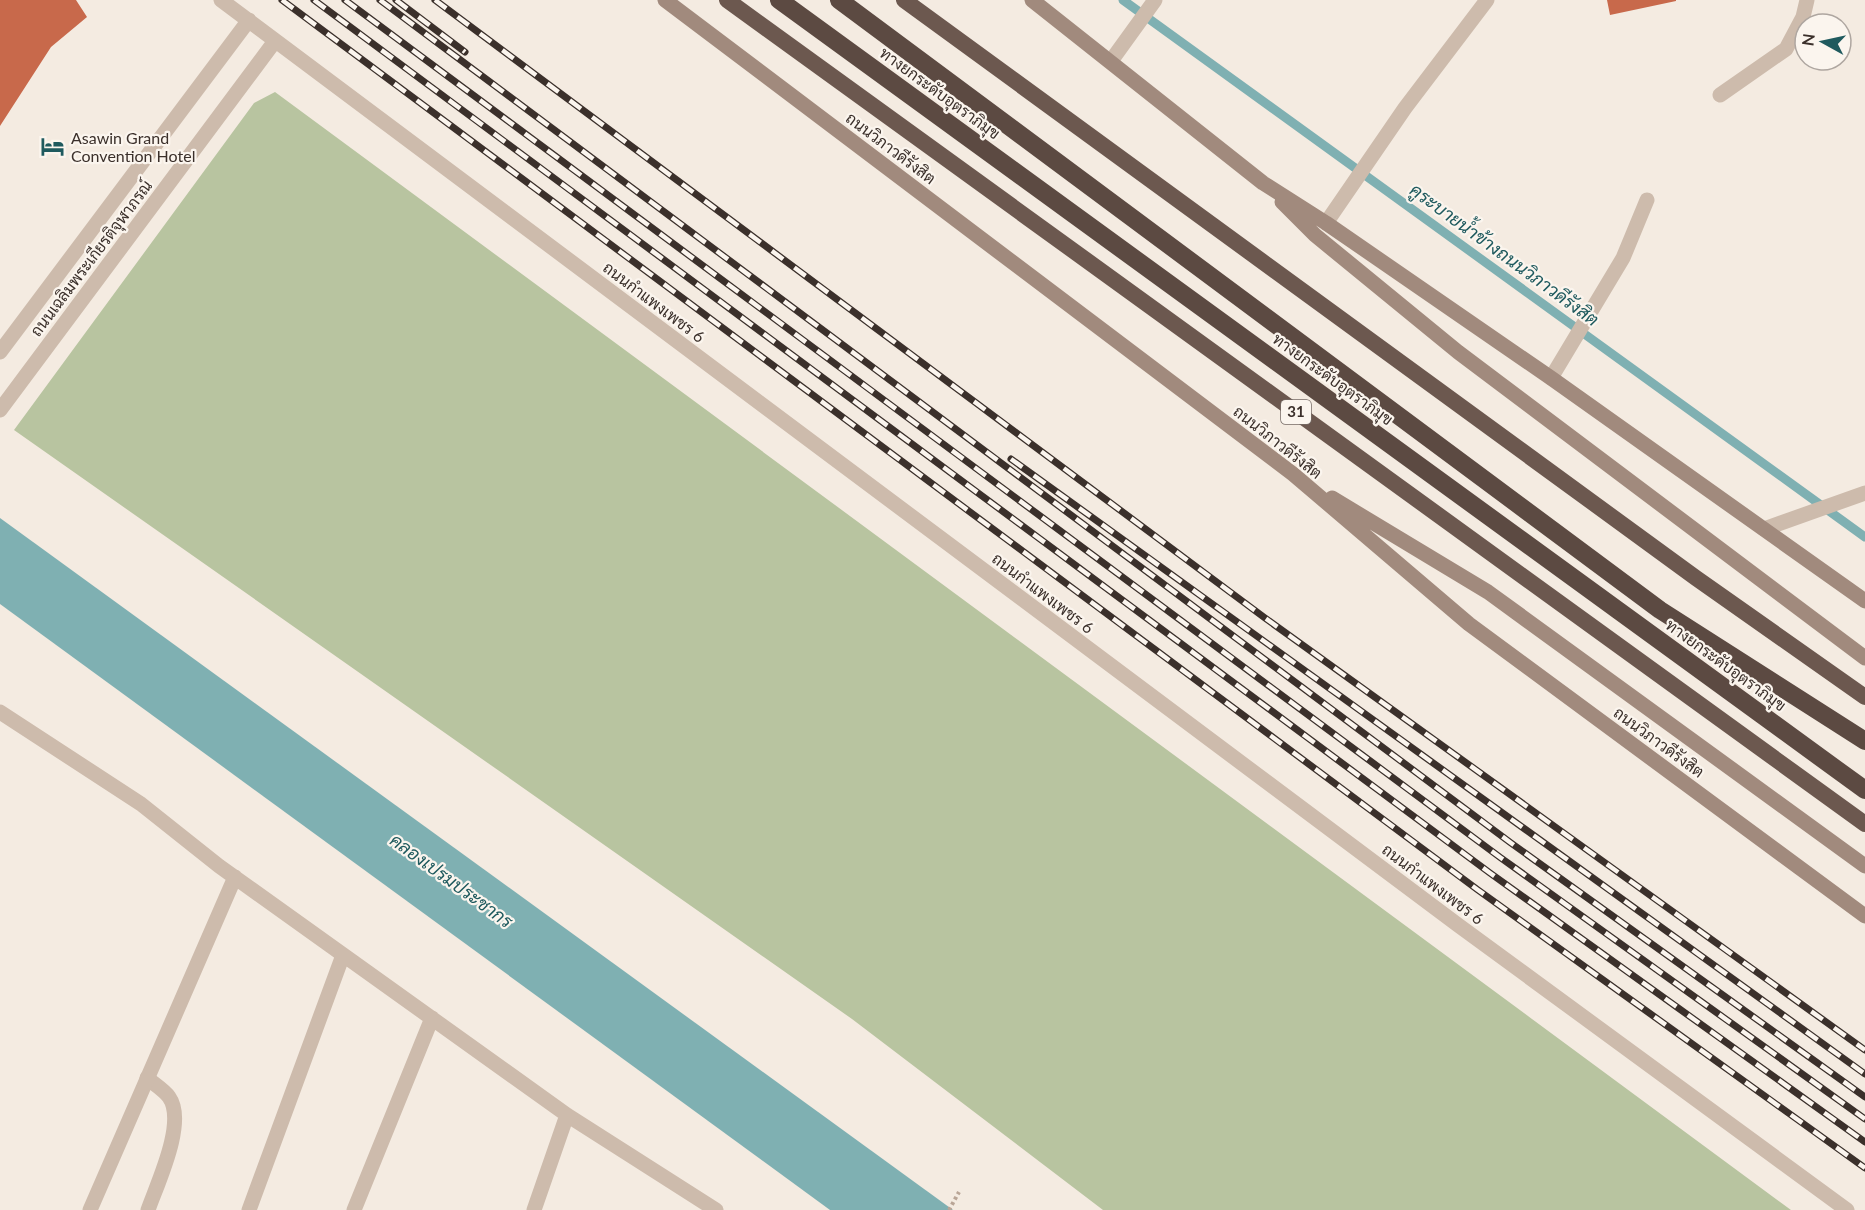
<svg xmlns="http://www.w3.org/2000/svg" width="1865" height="1210" font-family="Lato,Sarabun,sans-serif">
  <rect width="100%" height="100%" fill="#f4ebe1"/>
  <!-- green -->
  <path fill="#b8c4a0" d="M275 92 1791 1210H1103L852 1019 14 430 254 103Z"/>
  <!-- water -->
  <path fill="#7fb0b2" d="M0 518 953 1210H830L0 604Z"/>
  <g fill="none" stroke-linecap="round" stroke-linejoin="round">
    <!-- stream -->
    <path stroke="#7fb0b2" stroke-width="9" d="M1123 0 1865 537"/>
  </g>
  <!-- building -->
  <path fill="#c8694b" d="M0 0H76L87 17 51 47 0 126Z
    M1607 0H1676V1L1610 15Z"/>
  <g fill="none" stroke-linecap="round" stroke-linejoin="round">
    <!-- path -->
    <path stroke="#b9a596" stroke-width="4" stroke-dasharray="3 3" stroke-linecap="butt" d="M949 1210 959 1192"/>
    <!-- service -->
    <path stroke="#cdbbac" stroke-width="15" d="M1111 61 1155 0
      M1720 95 1786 49 1803 17 1807 0
      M1326 223 1405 108 1487 0
      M1764 529 1865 493
      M147 1078C154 1084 164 1090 169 1097 187 1122 157 1184 148 1210"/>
    <!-- minor -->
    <path stroke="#cdbbac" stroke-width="15" d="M1551 378 1623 258 1647 200
      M0 712 141 804 219 866 567 1115 716 1210
      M90 1210 235 877
      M249 1210 343 955
      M354 1210 432 1018
      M534 1210 567 1115"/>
    <!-- tertiary -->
    <path stroke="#cdbbac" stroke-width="15" d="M221 0 1458 925 1847 1210
      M0 352 249 20
      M0 410 275 41"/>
    <!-- secondary -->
    <path stroke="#a18a7d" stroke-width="15" d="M665 0 1293 474 1469 624 1865 916
      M1032 0 1263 183 1326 223 1551 378 1865 601
      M1282 202 1315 235 1458 352 1865 658
      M1332 498 1488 592 1865 866"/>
    <!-- trunk -->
    <path stroke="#6c584f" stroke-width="16" d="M727 0 1865 824
      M904 0 1696 578 1865 697"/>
    <!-- motorway -->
    <path stroke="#5c4a42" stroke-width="18" d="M779 0 1865 790
      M839 0 1660 610 1865 741"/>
    <defs>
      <path id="rail" d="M282 0 1478 890 1865 1168
        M314 0 1490 873 1865 1142
        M345 0 1501 858 1865 1119
        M380 0 1511 843 1865 1097
        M396 0 465 52
        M435 0 1265 618 1865 1050
        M1011 459 1865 1074"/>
    </defs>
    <!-- rail casing -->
    <use href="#rail" stroke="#3b302b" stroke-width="7"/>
    <!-- rail -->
    <use href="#rail" stroke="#fbf5ee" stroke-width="4.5" stroke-dasharray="14" stroke-linecap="butt"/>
  </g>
  <!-- icons -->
  <defs>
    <symbol id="hotel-bare" viewBox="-9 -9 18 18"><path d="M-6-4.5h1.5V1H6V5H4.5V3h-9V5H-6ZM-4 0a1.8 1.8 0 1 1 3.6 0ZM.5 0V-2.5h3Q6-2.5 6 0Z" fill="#1f5a5e" stroke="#fbf5ee" stroke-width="2.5" paint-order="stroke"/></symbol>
  </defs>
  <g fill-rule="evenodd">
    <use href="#hotel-bare" x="36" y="130" width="33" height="33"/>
  </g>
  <g text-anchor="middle" stroke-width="4.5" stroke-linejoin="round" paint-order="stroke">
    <!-- shield labels -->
    <rect fill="#fbf5ee" stroke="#756b66" stroke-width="1.5" x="1281" y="400" width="30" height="24" rx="4.5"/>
    <g font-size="15" font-weight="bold" fill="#3b302b">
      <text x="1296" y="417">31</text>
    </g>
    <!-- street labels -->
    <g font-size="16" fill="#3b302b" stroke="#fbf5ee">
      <text transform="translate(940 93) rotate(36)" y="6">ทางยกระดับอุตราภิมุข</text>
      <text transform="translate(891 148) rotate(37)" y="6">ถนนวิภาวดีรังสิต</text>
      <text transform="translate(91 258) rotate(-53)" y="6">ถนนเฉลิมพระเกียรติจุฬาภรณ์</text>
      <text transform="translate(654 302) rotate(37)" y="6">ถนนกำแพงเพชร 6</text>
      <text transform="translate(1333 379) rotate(36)" y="6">ทางยกระดับอุตราภิมุข</text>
      <text transform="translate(1278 442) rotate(38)" y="6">ถนนวิภาวดีรังสิต</text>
      <text transform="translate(1043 593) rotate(37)" y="6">ถนนกำแพงเพชร 6</text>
      <text transform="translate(1726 665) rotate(36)" y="6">ทางยกระดับอุตราภิมุข</text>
      <text transform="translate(1659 742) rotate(36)" y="6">ถนนวิภาวดีรังสิต</text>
      <text transform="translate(1433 884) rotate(37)" y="6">ถนนกำแพงเพชร 6</text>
    </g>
    <!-- poi labels -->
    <g font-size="16" fill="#3b302b" stroke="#fbf5ee" text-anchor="start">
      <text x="71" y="144">Asawin Grand<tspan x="71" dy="18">Convention Hotel</tspan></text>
    </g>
    <!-- water labels -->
    <g font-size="18" font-style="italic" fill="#1f5a5e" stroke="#fbf5ee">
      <text transform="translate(1504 255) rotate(36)" y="6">คูระบายน้ำข้างถนนวิภาวดีรังสิต</text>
      <text transform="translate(451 881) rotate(36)" y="6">คลองเปรมประชากร</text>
    </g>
  </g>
  <!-- north arrow -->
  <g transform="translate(1823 42) rotate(278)"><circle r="28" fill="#fbf5ee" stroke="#aea6a0" stroke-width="1.5"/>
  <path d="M0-4.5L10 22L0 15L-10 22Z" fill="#1f5a5e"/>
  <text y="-9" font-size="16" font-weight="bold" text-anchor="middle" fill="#3b302b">N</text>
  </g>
</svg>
